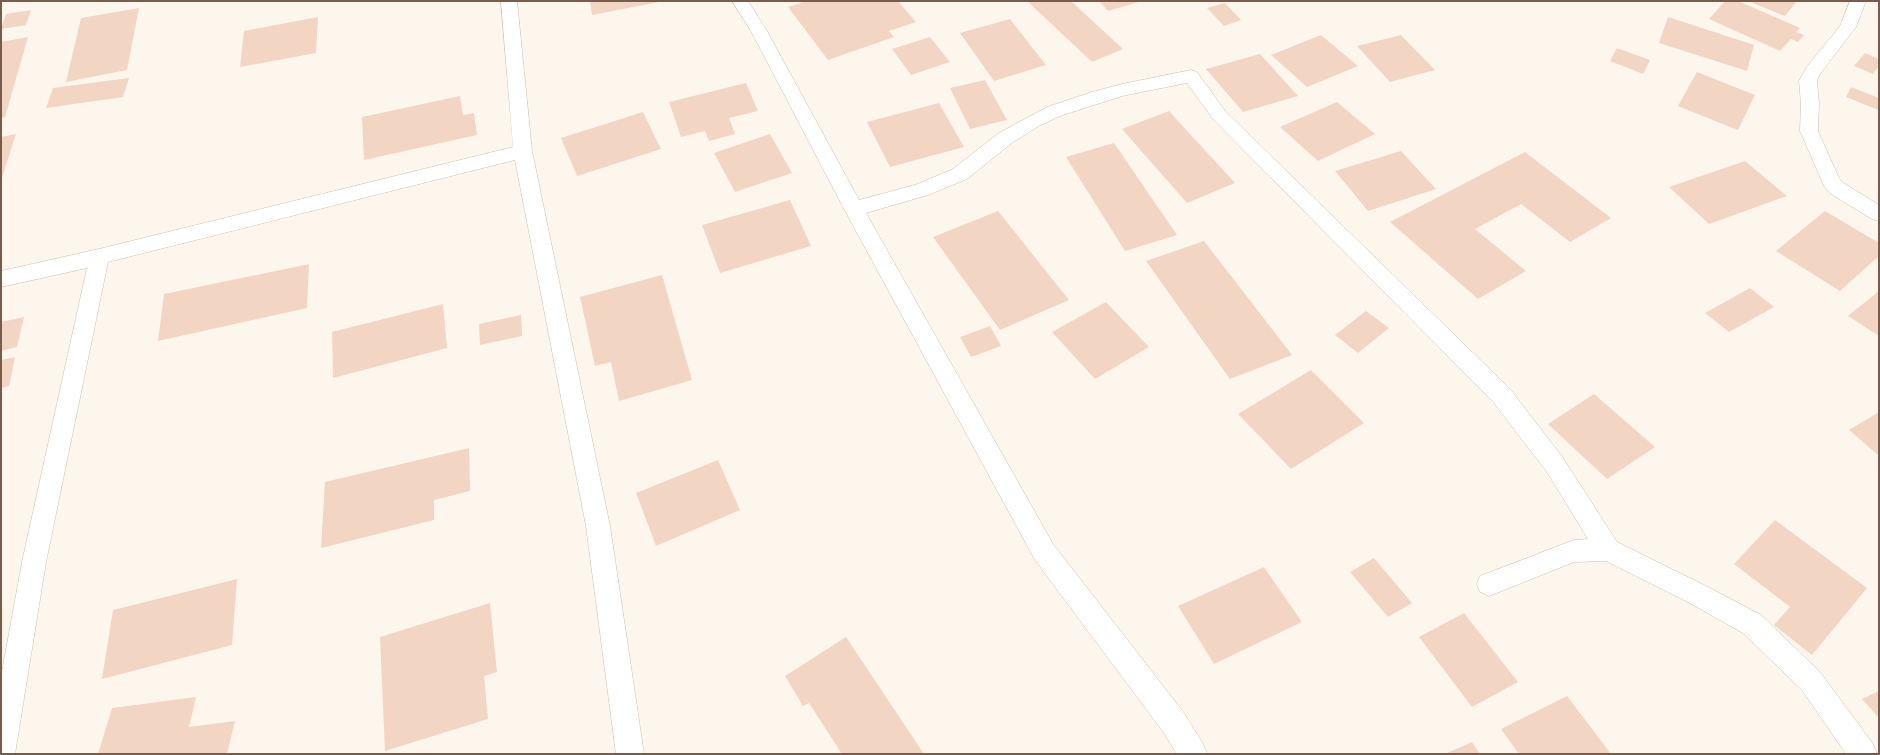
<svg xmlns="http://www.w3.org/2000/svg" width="1880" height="755" font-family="Inter,sans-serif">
  <rect width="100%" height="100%" fill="#fdf6ec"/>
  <!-- building -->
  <path fill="#f3d5c3" d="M590 1H659V2L592 15Z
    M806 1H898L916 22 889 31 894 37 828 60 788 7Z
    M1027 1H1071L1123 49 1092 62Z
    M1099 1H1142L1108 11Z
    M1725 1H1738L1800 28 1796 32 1804 35 1798 42 1791 39 1780 51 1709 19Z
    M1748 1H1797L1785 16Z
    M1225 3 1241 20 1224 26 1207 8Z
    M139 8 127 70 66 82 81 18Z
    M31 10 26 25 1 29 6 14Z
    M318 17 316 53 240 67 244 31Z
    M1668 17 1754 45 1747 71 1659 43Z
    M1010 19 1046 65 994 81 960 33Z
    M1321 35 1358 66 1307 87 1271 55Z
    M1401 35 1435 70 1390 82 1357 46Z
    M28 37 5 117 1 118V42Z
    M930 37 950 62 911 75 892 49Z
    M1617 48 1650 60 1643 74 1610 61Z
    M1865 53 1879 59V66L1873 74 1854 66Z
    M1260 54 1298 96 1243 112 1206 69Z
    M1697 72 1755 95 1738 130 1678 106Z
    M129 78 123 97 46 108 53 88Z
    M985 80 1007 120 970 129 950 88Z
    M746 83 758 111 729 118 735 134 709 141 705 131 681 137 669 102Z
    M1851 87 1879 98 1878 110 1846 97Z
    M460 96 463 115 474 113 477 135 364 160 362 117Z
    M1337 102 1375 134 1318 161 1280 127Z
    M939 103 964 147 890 167 867 122Z
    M1169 111 1235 183 1187 203 1122 129Z
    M643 112 661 149 577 176 561 138Z
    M16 134 1 181V137Z
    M770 134 792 173 735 192 714 153Z
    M1114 143 1177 235 1125 251 1066 157Z
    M1401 151 1436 189 1368 211 1335 171Z
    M1525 152 1611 218 1570 242 1521 204 1475 229 1526 271 1478 299 1390 222Z
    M1745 161 1787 196 1709 224 1669 187Z
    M790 200 811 246 720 273 702 225Z
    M998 211 1069 300 1000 330 933 237Z
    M1825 211 1879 243V256L1840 291 1776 251Z
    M1204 241 1292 355 1230 379 1146 261Z
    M309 264 307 308 158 341 164 294Z
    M662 275 692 380 619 401 611 362 595 366 580 297Z
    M1750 288 1774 307 1729 332 1705 313Z
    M1879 291V336L1848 316Z
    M1106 302 1149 347 1095 379 1052 332Z
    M443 304 447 348 333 378 332 332Z
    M1366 311 1389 328 1358 353 1335 335Z
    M521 315 522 336 480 345 479 324Z
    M24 317 17 347 1 351V322Z
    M990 326 1001 346 971 357 960 337Z
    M15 357 9 386 1 388V360Z
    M1311 370 1364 423 1291 469 1238 414Z
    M1594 394 1655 447 1607 479 1548 424Z
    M1879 412V456L1849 430Z
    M469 448 470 491 434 500V520L321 548 325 482Z
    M718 460 740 510 656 546 636 493Z
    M1775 520 1867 588 1812 655 1774 625 1790 607 1734 564Z
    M1374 558 1412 603 1388 617 1350 572Z
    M1264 567 1302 622 1214 664 1178 606Z
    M237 579 232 645 102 679 113 610Z
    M490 603 497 672 484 676 488 719 385 751 380 637Z
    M1464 613 1518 682 1472 707 1419 637Z
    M846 637 924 754H842L809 703 803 706 785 676Z
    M1879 691V718L1862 699Z
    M1567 696 1611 754H1519L1501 729Z
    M196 697 189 727 235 721 227 754H98L112 708Z
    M1472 742 1480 754H1445Z"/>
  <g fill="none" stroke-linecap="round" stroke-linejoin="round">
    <defs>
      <path id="minor" d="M501 1H517L532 151 610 526 644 754H616L586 526 515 160 108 262 46 562 15 754H1V677L22 562 87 268 1 287V271L99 249 513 147Z
        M732 1H748L767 31 859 200 915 185 953 169 999 133 1047 107 1092 92 1122 84 1191 70 1197 72 1225 111 1510 389 1563 458 1617 542 1704 585 1761 615 1820 672 1873 744 1877 754H1846L1802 690 1743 633 1686 601 1606 561 1574 562 1489 596 1480 592 1477 584 1480 576 1574 540 1588 539 1547 472 1494 403 1213 119 1187 83 1122 96 1060 116 1039 126 1013 142 967 179 928 195 866 213 1053 544 1184 713 1203 744 1207 754H1177L1164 733 1035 560 844 209 751 31Z
        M1850 1H1866L1856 27 1820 74 1817 81 1819 103 1818 131 1839 178 1845 184 1879 205V221L1872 219 1831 194 1824 186 1800 131 1801 103 1799 81 1806 68 1840 26Z"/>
    </defs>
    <!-- minor casing -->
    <use href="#minor" stroke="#d1beb0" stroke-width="1"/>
    <!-- minor -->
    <use href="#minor" fill="#fff" fill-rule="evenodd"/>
  </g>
  <!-- border -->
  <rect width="1880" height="755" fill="none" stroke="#7a5c4d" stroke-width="4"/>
</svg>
